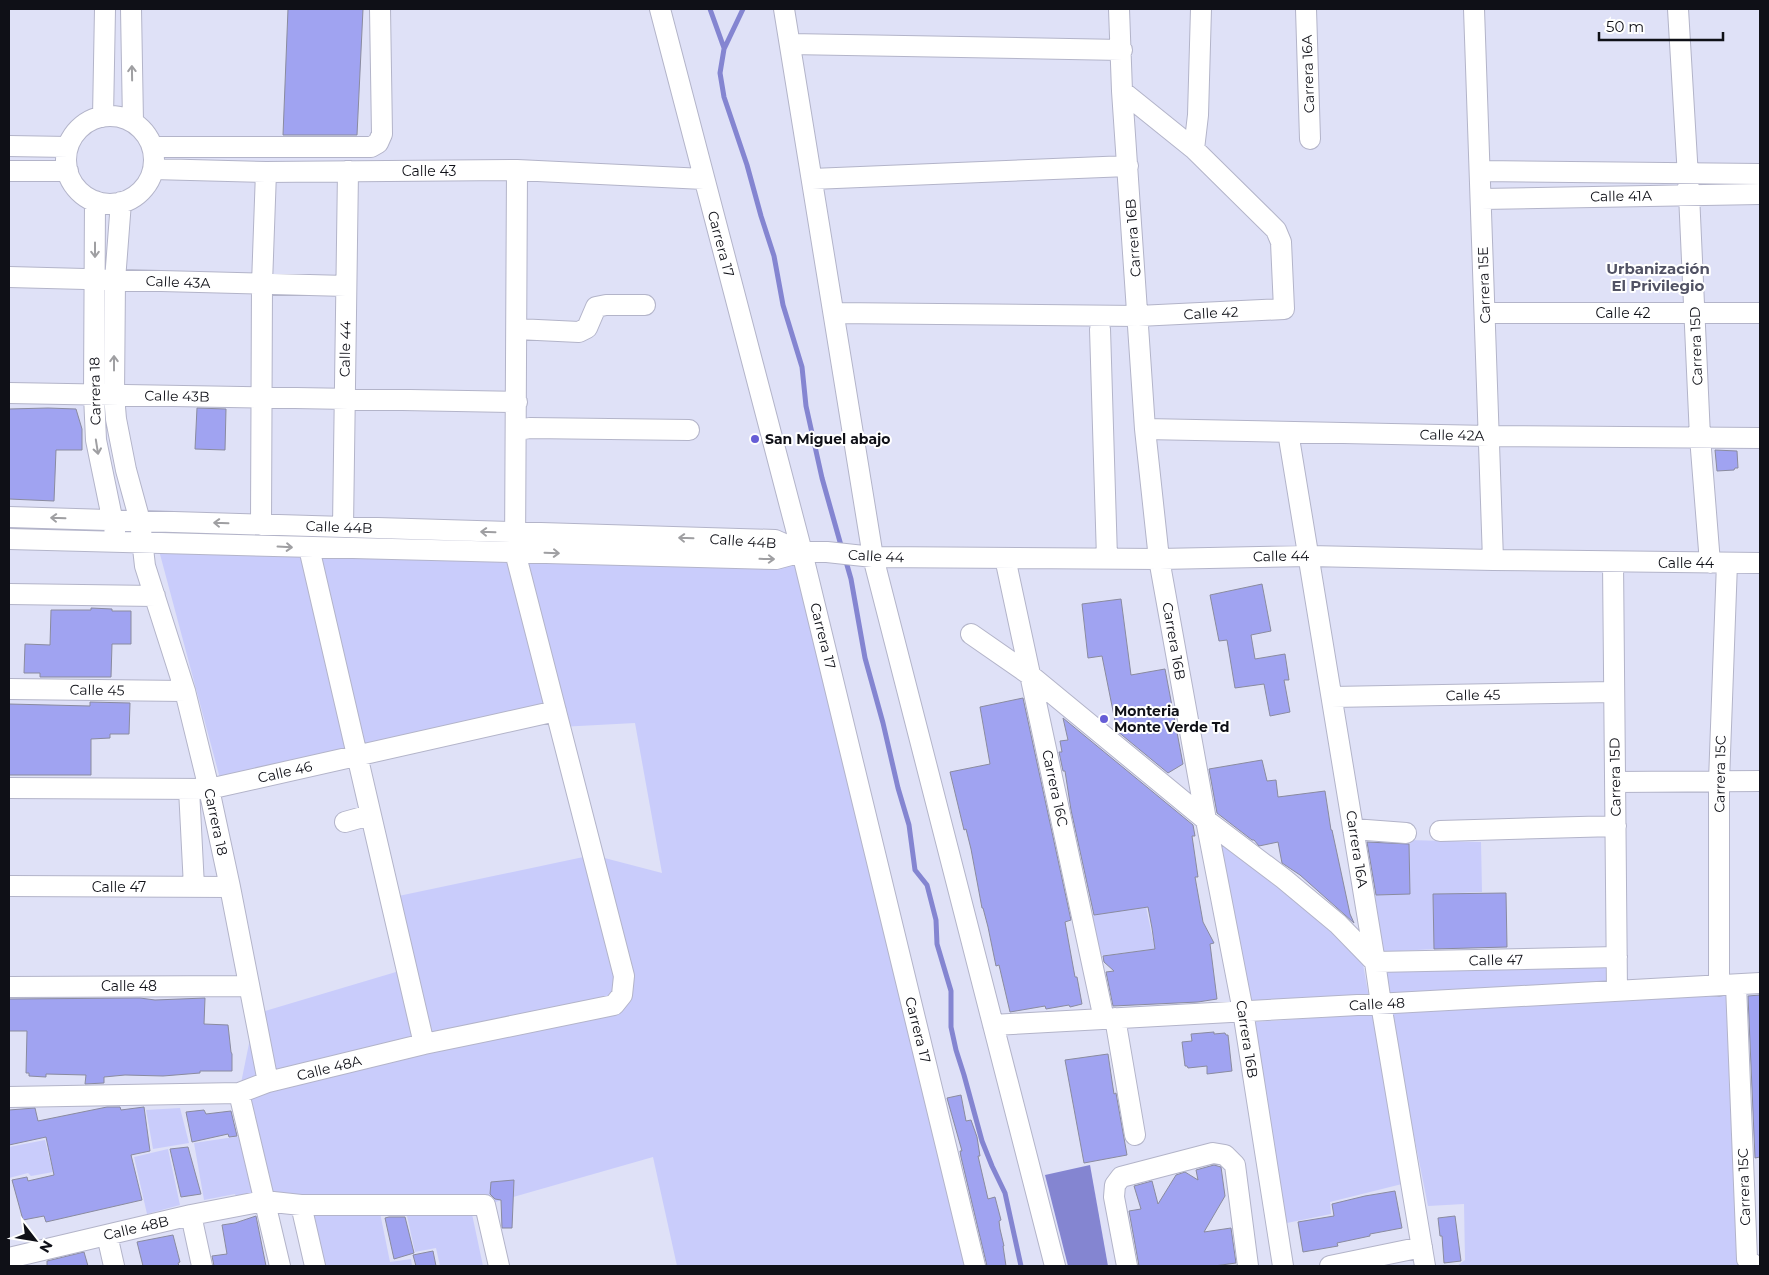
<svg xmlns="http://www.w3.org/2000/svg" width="1769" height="1275" font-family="Montserrat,sans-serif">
  <rect width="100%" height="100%" fill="#dfe1f7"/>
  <!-- green -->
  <path fill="#c9ccfb" d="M157 543 802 552 966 1266H677L653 1157 485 1205 264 1201 239 1093 255 1014 406 969 389 898 593 855 662 873 635 723 560 727 529 717 222 786Z
    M1213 838 1293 890 1363 964 1369 998 1245 1004Z
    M1409 840 1481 842 1482 892 1433 894 1434 949 1383 952 1375 895 1410 894Z
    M1146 907 1155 949 1098 956 1091 915Z
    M1609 964 1610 985 1383 994 1378 968Z
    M1729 985 1755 1266H1457L1465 1260 1464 1204 1428 1206 1389 1010Z
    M1373 1014 1402 1184 1330 1202 1331 1214 1287 1223 1268 1124 1254 1022Z
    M180 1108 189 1143 153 1149 146 1110Z
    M241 1136 253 1199H237L235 1194 204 1200 194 1143Z
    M45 1140 53 1172 31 1176 28 1173 9 1178V1147Z
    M168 1149 180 1205 147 1214 134 1157Z
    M305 1208H379L390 1262 411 1259 412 1266H319Z
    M472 1214 483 1266H440L436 1248 415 1252 407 1216Z"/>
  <!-- water -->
  <path fill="#8485d1" d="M1090 1165 1108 1266H1068L1045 1175Z"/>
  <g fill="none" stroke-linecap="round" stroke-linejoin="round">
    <!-- stream -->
    <path stroke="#8485d1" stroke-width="5" d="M710 9 724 48
      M743 9 724 49 720 73 724 97 747 165 761 216 774 256 783 305 802 367 806 406 822 478 842 549
      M845 558 851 579 865 658 883 723 898 788 909 825 915 870 927 885 936 920 937 944 951 991V1027L956 1050 964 1075 982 1141 992 1166 1005 1193 1021 1266"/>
  </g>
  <!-- building -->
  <path fill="#a0a3f1" stroke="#8a8b9f" d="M288 9H363L357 135H283Z
    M48 408 76 409 82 429V450H56L54 501 9 499V409Z
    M197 408 226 409 225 450 195 449Z
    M1715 450 1737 451 1738 468H1735L1734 470 1717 471Z
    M1262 584 1271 631 1251 635 1255 659 1285 654 1289 680H1284L1290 712 1270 716 1264 684 1235 688 1227 640 1219 641 1210 595Z
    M1121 599 1131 675 1165 669 1183 764 1168 773 1117 731 1102 656 1088 658 1082 604Z
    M91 608 112 609V611H131V644H112L111 677H40V673H24L25 644 50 645 51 610H91Z
    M1023 698 1071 920 1065 922 1075 977H1077L1082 1004 1070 1007 1069 1005 1046 1009 1045 1006 1010 1012 999 965 996 966 988 927 983 908H982L971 849 966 829 964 830 950 772 990 764 980 707Z
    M90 702 130 703 129 734H110V738L91 739V775H9V704L90 706Z
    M1063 718 1193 825 1195 836H1192L1198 877H1195L1203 922 1214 943 1210 944 1217 999 1198 1002 1113 1006 1106 972 1114 971 1104 962 1103 956 1155 949 1152 928 1148 907 1094 915 1071 810 1065 771H1063L1059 752H1062L1060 741 1068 740Z
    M1262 760 1267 781 1276 780 1278 797 1325 791 1331 830H1332L1350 914 1354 923 1300 875 1282 863 1278 842 1259 846 1254 840H1252L1217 813 1209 769Z
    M1367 842 1409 844 1410 894 1376 895Z
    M1506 893 1507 947 1434 949 1433 894Z
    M1760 995V1157L1755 1158 1748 996Z
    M140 998 155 1000 205 998 204 1024 228 1025 231 1052 232 1054V1071H200V1073L163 1076 125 1075 104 1077V1083L85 1084 86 1075 46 1074V1077L29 1076V1073H26L27 1031H9V999Z
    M1214 1032V1034L1225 1033 1226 1035H1228L1232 1071 1207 1074V1066L1188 1068 1187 1066H1185L1182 1042 1192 1041 1191 1034Z
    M1108 1054 1112 1081 1114 1094 1116 1093 1127 1155 1084 1163 1065 1060Z
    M961 1095 966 1121 971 1120 977 1137 980 1156H978L988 1199 995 1197 1001 1220 999 1221 1000 1229 1004 1246H1003L1006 1266H987L961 1157 960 1151H962L947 1098Z
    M107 1107H120L121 1110 144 1107 150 1151 131 1155 142 1200 46 1222 44 1216 23 1220 12 1180 27 1177 28 1181 54 1175 46 1137 9 1145V1110L35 1108 38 1121Z
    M204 1110 206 1114 231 1111 237 1136 229 1137 228 1134 192 1142 186 1112Z
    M188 1147 201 1194 181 1197 170 1149Z
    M1214 1165 1221 1167 1225 1196 1204 1232 1231 1228 1236 1263 1214 1266H1139L1129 1211 1141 1209 1134 1186 1152 1181 1158 1204 1176 1175 1185 1172 1198 1180 1196 1170Z
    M514 1180 512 1228H502L501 1200 495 1199 490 1194 491 1182Z
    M1395 1191 1402 1228 1370 1234V1236L1337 1243 1338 1246 1303 1252 1298 1222 1334 1216 1332 1204 1365 1196Z
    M256 1216 266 1266H214L212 1256 227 1254 222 1225 235 1223Z
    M1455 1216 1461 1261 1444 1263 1442 1236H1440L1438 1218Z
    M389 1217H405L414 1253 394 1259 385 1218Z
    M173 1235 180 1262 178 1263 179 1266H143L137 1242Z
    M433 1251 436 1266H416L413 1255Z
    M84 1252 88 1266H47V1261Z"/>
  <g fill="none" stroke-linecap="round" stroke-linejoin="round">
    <defs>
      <path id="minor" d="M131 9 133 122
        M660 9 802 552 975 1266
        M784 9 873 557 1055 1266
        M1119 9 1122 91 1145 429 1159 559 1206 820 1243 1011 1283 1266
        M1306 9 1310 139
        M1474 9 1493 560
        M1678 9 1689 194 1700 437 1710 563
        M790 44 1122 50
        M1122 91 1194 149 1198 115 1201 9
        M66 160a44 44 0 1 1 88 0a44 44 0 1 1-88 0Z
        M103 117 105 9
        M9 146 68 147
        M152 147H371L378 143 382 134 380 9
        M153 169 266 172 517 170 704 179
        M9 171H68
        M1480 171 1760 174
        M812 179 1128 166
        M1481 199 1760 194
        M95 201 94 395 96 440 115 532
        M121 202 115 280 114 395 116 419 126 470 140 521 145 566 185 691 209 789 230 887 268 1082
        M9 277 346 286
        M834 313 1138 316 1284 309 1281 242 1276 230 1194 149
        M1485 313H1760
        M517 329 579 332 587 328 596 307 606 305H645
        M1100 329 1107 558
        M9 393 517 402
        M1145 429 1489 436 1760 438
        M517 430 530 428 689 430
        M1288 432 1375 962 1381 1004 1425 1266
        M9 517 775 540 802 552
        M261 525 262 284 266 172
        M343 527 348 171
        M9 539 776 559 802 552H827L873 557 1159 559 1309 556 1493 560 1760 563
        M309 548 424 1044
        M1005 558 1104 1019
        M1613 562 1617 991
        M9 594 155 596
        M971 634 1030 675 1206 820 1284 879 1338 924 1375 962 1617 957
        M9 689 185 691
        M1332 697 1614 692
        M1615 782 1760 781
        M9 788 209 789 556 711
        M189 789 194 887
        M345 822 370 815
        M1353 829 1406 833
        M1440 831 1616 826
        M9 886 230 887
        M1736 985 1747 1259 1755 1266
        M1719 986V781L1727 563
        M9 987 249 986
        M1115 1018 1135 1135
        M993 1025 1760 983
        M239 1093 280 1266
        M9 1097 239 1093 268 1082 424 1044 614 1005 622 995 624 976 515 552 517 170
        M301 1205 315 1266
        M191 1215 202 1266
        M107 1235 114 1266
        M9 1258 191 1215 264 1201 301 1205H485L499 1266
        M1127 1266 1114 1197 1115 1185 1121 1177 1213 1153 1225 1155 1235 1165 1248 1266
        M1330 1266 1422 1247"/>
    </defs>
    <!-- minor casing -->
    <use href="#minor" stroke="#b3b4c9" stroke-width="22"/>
    <!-- minor -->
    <use href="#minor" stroke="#fff" stroke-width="20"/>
  </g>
  <!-- one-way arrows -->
  <defs><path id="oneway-shaft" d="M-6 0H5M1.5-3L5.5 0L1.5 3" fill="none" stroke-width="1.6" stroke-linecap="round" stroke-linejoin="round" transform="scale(1.25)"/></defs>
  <g stroke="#9f9fa2">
    <use href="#oneway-shaft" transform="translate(132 73) rotate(-91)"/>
    <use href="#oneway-shaft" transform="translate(95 250) rotate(90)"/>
    <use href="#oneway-shaft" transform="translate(114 363) rotate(-90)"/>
    <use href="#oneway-shaft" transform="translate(97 447) rotate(81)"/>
    <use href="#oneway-shaft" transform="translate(58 518) rotate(-178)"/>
    <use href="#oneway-shaft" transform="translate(221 523) rotate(-178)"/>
    <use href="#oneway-shaft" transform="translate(488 532) rotate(-178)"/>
    <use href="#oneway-shaft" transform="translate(686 538) rotate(-178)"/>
    <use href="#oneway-shaft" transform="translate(285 547) rotate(3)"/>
    <use href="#oneway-shaft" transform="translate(552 553) rotate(2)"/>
    <use href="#oneway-shaft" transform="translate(767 559) rotate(1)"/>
  </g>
  <!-- markers -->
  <g fill="#665dd6" stroke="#fff" stroke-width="2">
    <circle cx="755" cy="439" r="5"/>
    <circle cx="1104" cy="719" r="5"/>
  </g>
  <g text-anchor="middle" stroke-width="4" stroke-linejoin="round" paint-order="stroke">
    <!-- street labels -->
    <g font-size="14" fill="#0f1017" stroke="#fff">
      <text transform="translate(1308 74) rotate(-92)" y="5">Carrera 16A</text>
      <text x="429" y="176">Calle 43</text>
      <text transform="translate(1621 196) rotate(-1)" y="5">Calle 41A</text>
      <text transform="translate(1133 238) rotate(-94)" y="5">Carrera 16B</text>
      <text transform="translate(721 244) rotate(75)" y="5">Carrera 17</text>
      <text transform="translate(178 282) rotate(2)" y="5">Calle 43A</text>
      <text transform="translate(1484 285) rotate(-92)" y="5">Carrera 15E</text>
      <text transform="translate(1211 313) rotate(-3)" y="5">Calle 42</text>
      <text x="1623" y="318">Calle 42</text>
      <text transform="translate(1696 346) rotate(-92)" y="5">Carrera 15D</text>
      <text transform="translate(345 349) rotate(-89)" y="5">Calle 44</text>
      <text transform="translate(95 391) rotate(-91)" y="5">Carrera 18</text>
      <text transform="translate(177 396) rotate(1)" y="5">Calle 43B</text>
      <text transform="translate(1452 435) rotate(1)" y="5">Calle 42A</text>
      <text transform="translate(339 527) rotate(2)" y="5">Calle 44B</text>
      <text transform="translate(743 541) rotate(4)" y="5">Calle 44B</text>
      <text transform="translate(876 556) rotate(3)" y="5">Calle 44</text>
      <text transform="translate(1281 556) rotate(-1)" y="5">Calle 44</text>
      <text x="1686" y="568">Calle 44</text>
      <text transform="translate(823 636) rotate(76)" y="5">Carrera 17</text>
      <text transform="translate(1174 641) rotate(80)" y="5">Carrera 16B</text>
      <text transform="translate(97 690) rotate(1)" y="5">Calle 45</text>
      <text transform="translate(1473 695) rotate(-1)" y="5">Calle 45</text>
      <text transform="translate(285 772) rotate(-13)" y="5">Calle 46</text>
      <text transform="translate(1720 774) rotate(-89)" y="5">Carrera 15C</text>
      <text transform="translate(1615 777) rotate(-91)" y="5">Carrera 15D</text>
      <text transform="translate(1055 788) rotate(78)" y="5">Carrera 16C</text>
      <text transform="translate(216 822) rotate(78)" y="5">Carrera 18</text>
      <text transform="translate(1357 849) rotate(81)" y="5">Carrera 16A</text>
      <text x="119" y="892">Calle 47</text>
      <text transform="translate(1496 960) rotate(-1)" y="5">Calle 47</text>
      <text x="129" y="991">Calle 48</text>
      <text transform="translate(1377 1004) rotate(-3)" y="5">Calle 48</text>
      <text transform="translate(918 1030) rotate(76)" y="5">Carrera 17</text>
      <text transform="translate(1247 1039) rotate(81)" y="5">Carrera 16B</text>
      <text transform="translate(329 1068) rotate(-14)" y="5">Calle 48A</text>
      <text transform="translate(1744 1187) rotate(-92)" y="5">Carrera 15C</text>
      <text transform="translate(136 1228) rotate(-13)" y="5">Calle 48B</text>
    </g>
    <!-- poi labels -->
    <g font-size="14" font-weight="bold" fill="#0f1017" stroke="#fff" text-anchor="start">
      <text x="765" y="444">San Miguel abajo</text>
      <text x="1114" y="716">Monteria<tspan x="1114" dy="16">Monte Verde Td</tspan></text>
    </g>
    <!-- neighbourhood labels -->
    <g font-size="15" font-weight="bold" fill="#515264" stroke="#fff">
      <text x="1658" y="274">Urbanización<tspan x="1658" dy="17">El Privilegio</tspan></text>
    </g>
  </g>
  <!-- border -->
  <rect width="1769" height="1275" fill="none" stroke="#0f1017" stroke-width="20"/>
  <!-- north arrow -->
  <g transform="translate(35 1240) rotate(121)" stroke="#ffffff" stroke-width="4" paint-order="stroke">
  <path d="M0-4L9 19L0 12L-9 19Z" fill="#0f1017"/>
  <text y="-8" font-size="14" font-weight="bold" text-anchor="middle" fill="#0f1017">N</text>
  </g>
  <!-- scale -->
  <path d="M1599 32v8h124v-8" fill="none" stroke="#0f1017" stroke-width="2.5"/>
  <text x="1606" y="32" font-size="15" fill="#0f1017" stroke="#ffffff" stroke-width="4" paint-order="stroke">50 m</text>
</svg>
